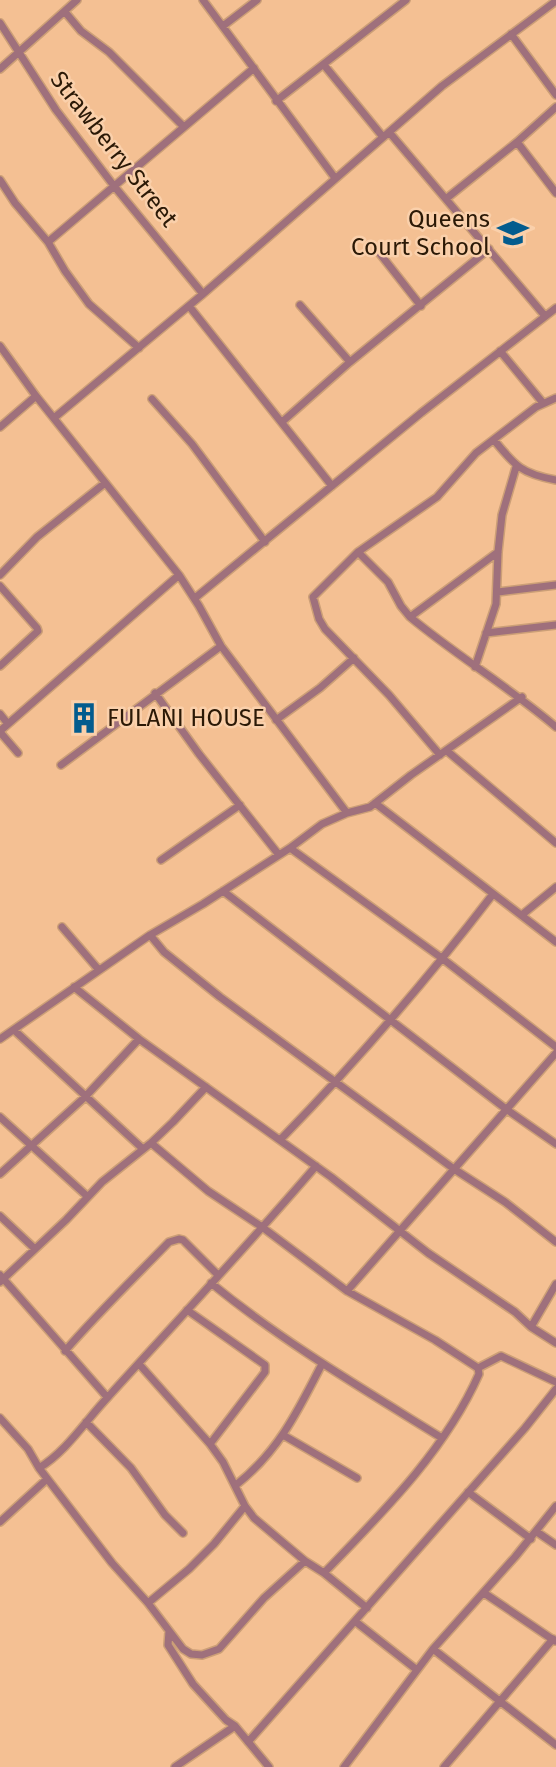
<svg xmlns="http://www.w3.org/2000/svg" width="556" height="1767" font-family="'Fira Sans',sans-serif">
  <rect width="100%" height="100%" fill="#f4c093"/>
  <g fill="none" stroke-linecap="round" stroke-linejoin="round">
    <defs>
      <path id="minor" d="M203 0 335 178
        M65 12 81 31 109 52 184 127
        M0 23 56 110 114 186 203 294
        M223 26 257 0
        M511 34 556 95
        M324 65 383 137
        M0 69 77 0
        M276 101 406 0
        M389 132 545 316
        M517 142 556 193
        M0 180 15 203 48 242 65 271 89 304 139 348
        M447 198 517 142 556 107
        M48 242 254 68
        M377 250 421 306
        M300 305 350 362
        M189 306 332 486
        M0 346 36 396 179 575 199 606 221 646 347 813
        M500 351 543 403
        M152 399 192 444 265 542
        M54 418 203 294 442 86 556 1
        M282 422 350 362 489 249
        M0 427 36 396
        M494 440C515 466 522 474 556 480
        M358 552 388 582 401 606 410 617C457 656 509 687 556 727
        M0 575 37 537 105 483
        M0 586 37 628 38 631 0 666
        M498 592 556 585
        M195 598 421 413 556 308
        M410 617 498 552
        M486 633 556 625
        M475 667 496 604 498 552 502 515 516 467
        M155 693 199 754 279 855
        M0 714 8 724
        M276 720 320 688 354 658
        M0 731 179 575
        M0 732 18 753
        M447 751 556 843
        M440 755 389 695 325 629 319 619 313 597 358 552 437 497 476 453 536 407 556 398
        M61 765 221 646
        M375 803 556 942
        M290 848 443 959 556 1047
        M161 860 240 805
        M223 891 506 1109 556 1144
        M523 914 556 887
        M62 927 98 969
        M150 935 164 952 220 997 454 1169 505 1202 556 1242
        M74 987 139 1039 331 1177 428 1253 515 1312 531 1327 556 1343
        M14 1030 143 1149
        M0 1039 150 935 203 904 290 848 322 824 347 813 370 807 411 775 522 697
        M0 1117 88 1197
        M281 1139C356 1062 427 980 493 894
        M151 1143 208 1191 262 1227 347 1291 435 1340 478 1368 479 1374C445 1451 382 1513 324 1573
        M0 1174 85 1097 139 1039
        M0 1216 35 1249
        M0 1275 107 1397
        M0 1282 66 1220 102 1182 151 1143 173 1122 206 1087
        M211 1283C283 1342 363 1389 442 1438
        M347 1291 556 1053
        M187 1310 265 1365V1372L210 1444
        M531 1327 556 1284
        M65 1351C98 1313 134 1278 169 1242L179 1239 183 1240 218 1275
        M139 1364 210 1444 223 1462 245 1506 254 1518 305 1561 324 1573 367 1608
        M478 1368 501 1356 556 1382
        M0 1418 28 1449 39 1468 112 1563 148 1603 183 1649 191 1654 202 1655 219 1649 264 1598 305 1561
        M86 1422 131 1468 165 1515 183 1533
        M283 1435 357 1478
        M39 1468C67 1451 86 1420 109 1396 178 1320 249 1244 316 1166
        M236 1485C278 1452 298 1411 322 1364
        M468 1492 531 1539
        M0 1522 47 1479
        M537 1532 556 1545
        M484 1593 555 1641
        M148 1603 189 1569 214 1544 245 1506
        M356 1622 417 1670
        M169 1631 168 1645 193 1684 226 1720 235 1726 269 1767
        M433 1649 556 1745
        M248 1742 525 1428 556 1389
        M175 1767 235 1726
        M344 1767 433 1649 515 1557 556 1506
        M444 1767 553 1639"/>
    </defs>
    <!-- minor casing -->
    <use href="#minor" stroke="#cc9f77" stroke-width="10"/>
    <!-- minor -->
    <use href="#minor" stroke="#9f707c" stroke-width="7"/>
  </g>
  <!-- icons -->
  <defs>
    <symbol id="school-bare" viewBox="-9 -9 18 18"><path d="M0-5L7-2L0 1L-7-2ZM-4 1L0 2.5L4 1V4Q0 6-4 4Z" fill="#035c8e" stroke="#fad0ab" stroke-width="2.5" paint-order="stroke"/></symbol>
    <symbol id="building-bare" viewBox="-9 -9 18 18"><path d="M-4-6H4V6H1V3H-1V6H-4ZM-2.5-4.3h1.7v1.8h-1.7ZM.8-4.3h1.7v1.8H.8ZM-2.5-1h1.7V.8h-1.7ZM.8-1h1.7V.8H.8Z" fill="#035c8e" stroke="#fad0ab" stroke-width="2.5" paint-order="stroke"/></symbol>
  </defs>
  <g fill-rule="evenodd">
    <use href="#school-bare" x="491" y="211" width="44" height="44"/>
    <use href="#building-bare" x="62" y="696" width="44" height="44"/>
  </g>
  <g text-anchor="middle" stroke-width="5" stroke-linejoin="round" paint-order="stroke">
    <!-- street labels -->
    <g font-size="24" fill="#2b1906" stroke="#fad0ab">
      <text transform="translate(114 149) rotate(52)" y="8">Strawberry Street</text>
    </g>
    <!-- poi labels -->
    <g font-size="24" fill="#2b1906" stroke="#fad0ab" text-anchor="end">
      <text x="490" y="227">Queens<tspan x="490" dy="28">Court School</tspan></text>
      <text x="107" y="726" text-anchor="start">FULANI HOUSE</text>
    </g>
  </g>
</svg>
